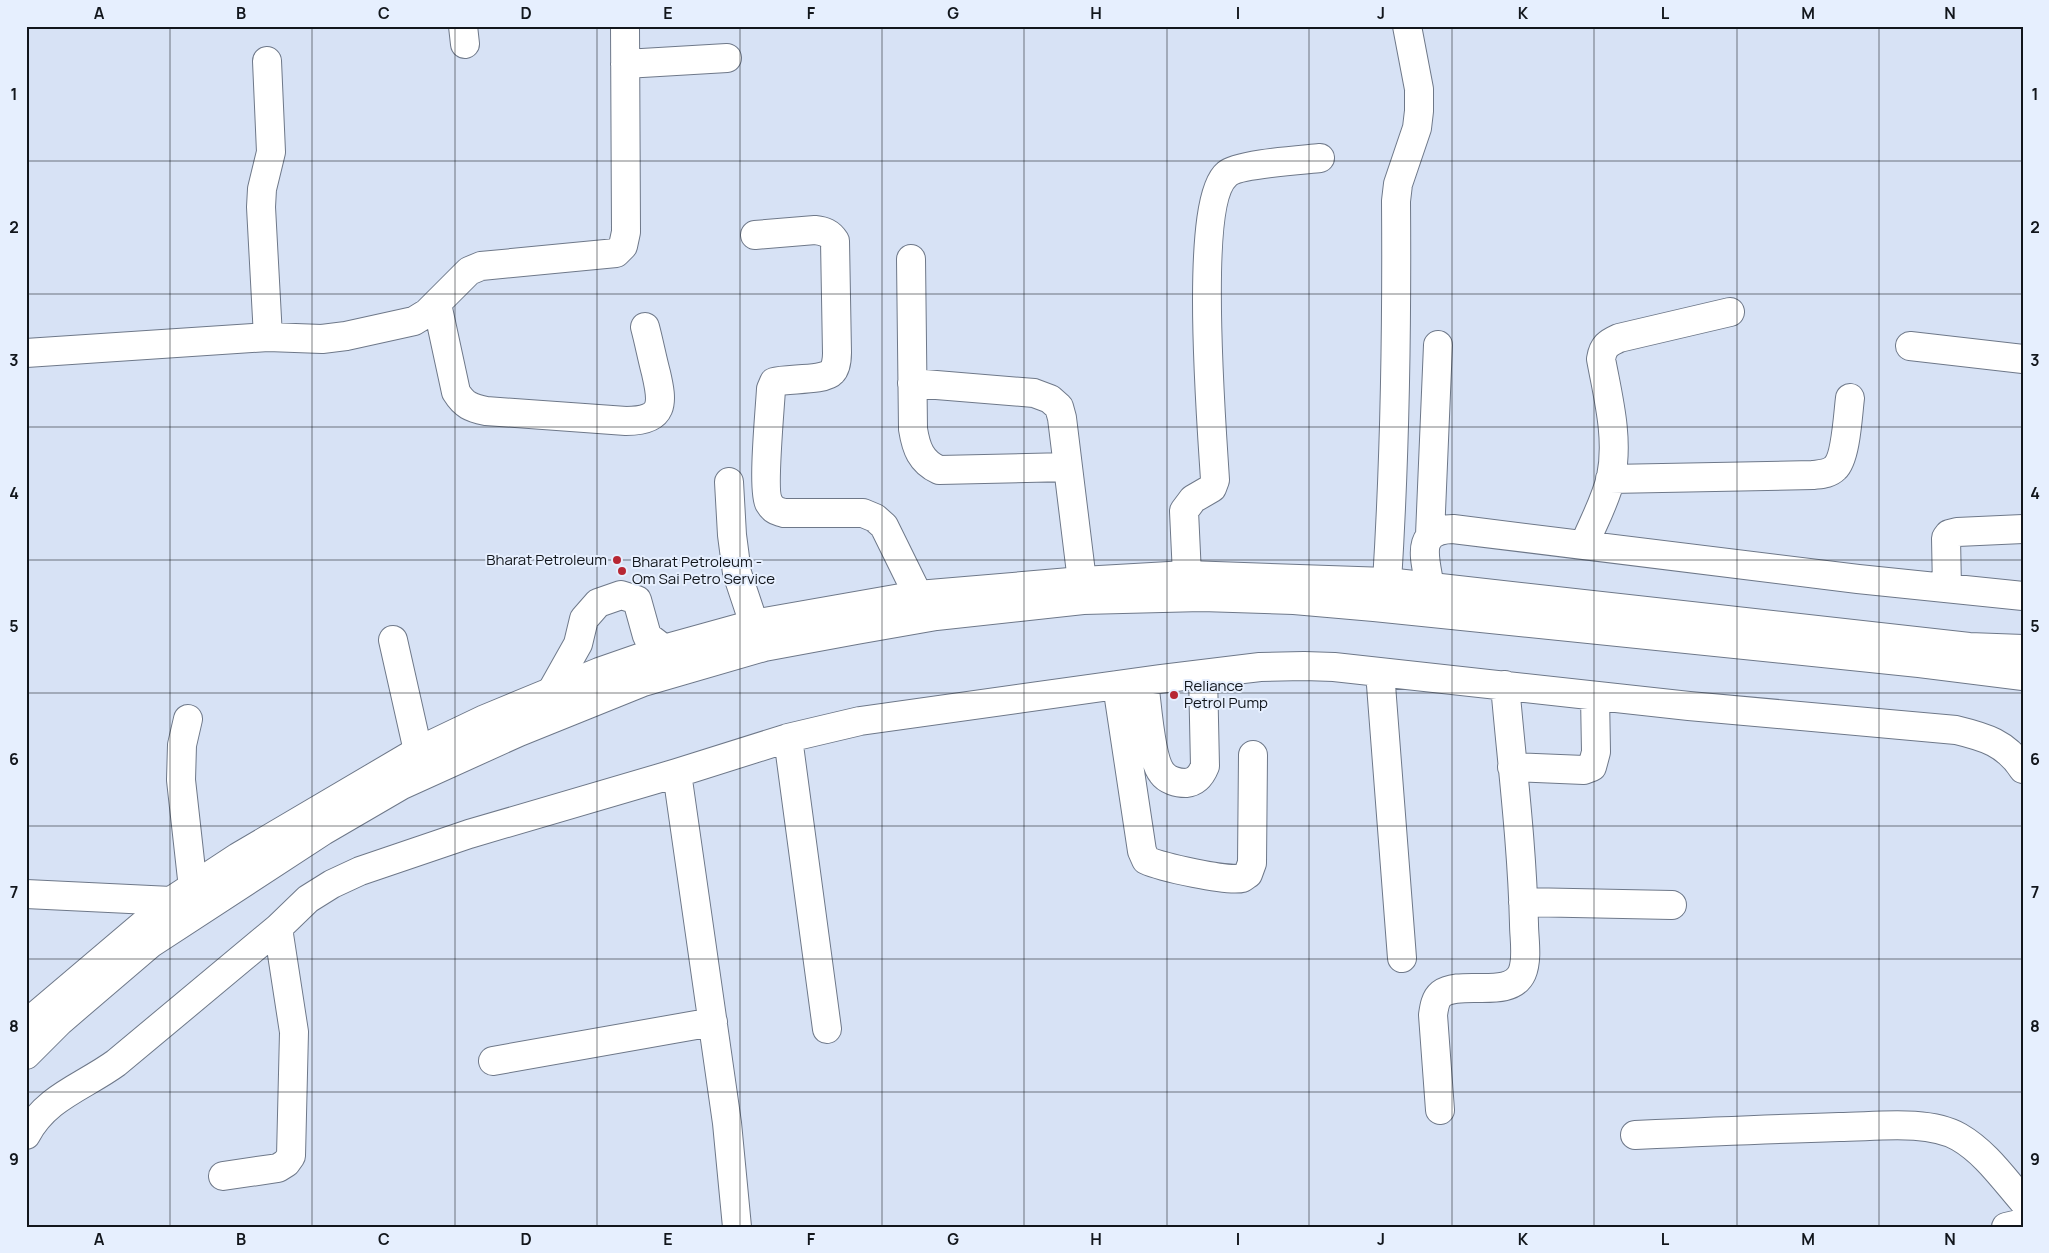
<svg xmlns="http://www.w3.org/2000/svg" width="2049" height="1253" font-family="Manrope,sans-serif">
  <rect width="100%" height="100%" fill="#d7e2f5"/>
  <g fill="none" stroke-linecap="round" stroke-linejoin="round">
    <defs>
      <path id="minor" d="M463 26 465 44
        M267 61 271 152 262 189 261 207 268 337
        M625 64 727 58
        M755 235 815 230C824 231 830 233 835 241L837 353C837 359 836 368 832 372 824 381 787 378 774 382L771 389C770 408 762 491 769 503 773 510 777 511 784 513H863L875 518 884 526 918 595
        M911 259 913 429C916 448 921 462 939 470L1068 467
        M437 304 456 392C464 405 471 408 486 411L626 421C665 421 663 403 656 373 652 358 649 342 645 327
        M1910 346 2023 359
        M26 353 268 337 322 339 346 336 414 321 427 313 469 271 481 266 616 253 623 246 626 232 625 26
        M912 383 1034 393 1050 399 1059 407 1062 418 1082 581
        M1610 479 1813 475C1821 474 1829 474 1835 468 1846 458 1848 413 1850 398
        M729 482 732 535 737 573 754 624
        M1430 535 1438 345
        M1584 545C1593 523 1606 500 1611 477 1619 438 1608 397 1601 359 1603 346 1608 343 1619 338L1730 312
        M1187 575 1184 511 1193 499 1212 488 1215 480C1212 429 1193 202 1227 174 1238 164 1302 160 1320 158
        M1387 582C1395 455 1397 328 1396 201L1398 184 1417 128 1419 111V89L1407 26
        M1430 588C1426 560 1413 530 1453 529L1858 579 2023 596
        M1947 588 1946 538 1949 534 1957 532 2023 529
        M393 640 418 751
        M1380 672 1402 958
        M1144 682C1147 701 1150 759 1162 773 1167 780 1177 783 1186 783 1196 782 1201 776 1205 766L1203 674
        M1117 685 1142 851 1146 860C1161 867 1228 882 1242 878 1244 877 1246 875 1248 874L1252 863 1253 755
        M551 692 578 644 584 619 598 603 621 595 637 600 647 636 664 649
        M188 719 182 745 181 780 193 888
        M788 738 827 1029
        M1512 767 1584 770 1592 767 1596 752 1595 696
        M677 773 727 1123 737 1227
        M26 894 171 901
        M1523 902 1672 905
        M493 1061 713 1022
        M1440 1110 1433 1015C1434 1008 1435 999 1441 994 1461 979 1510 1000 1522 973 1528 959 1524 938 1524 924 1522 844 1512 765 1505 685
        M26 1135C46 1097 83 1087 116 1063L278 928 308 899 332 884 360 871 469 834 677 773 788 738 860 721 1160 679 1260 667 1304 666 1334 667 1689 706 1956 730C1985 737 2006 743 2023 769
        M1635 1135C1703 1132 1771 1129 1839 1127 1874 1127 1927 1119 1959 1137 1985 1152 2003 1178 2023 1201
        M223 1176 278 1168 286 1163 291 1156 294 1032 278 928
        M2006 1227 2023 1223"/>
      <path id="highway" d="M26 1024 171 901 238 857 418 751 485 719 599 672 671 647 754 624 918 595 1082 581 1187 575 1387 582 1969 647 2023 649
        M26 1055 60 1021 150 944 323 831 402 785 519 732 643 682 764 647 856 630 936 616 1083 600 1202 597 1294 600 1374 607 1919 663 2023 676"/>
    </defs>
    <!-- minor casing -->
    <use href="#minor" stroke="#6e7889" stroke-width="30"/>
    <!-- highway casing -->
    <use href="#highway" stroke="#6e7889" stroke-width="30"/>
    <!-- minor -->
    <use href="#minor" stroke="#fff" stroke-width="28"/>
    <!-- highway -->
    <use href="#highway" stroke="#fff" stroke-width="28"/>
  </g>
  <!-- grid -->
  <path fill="none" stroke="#12161c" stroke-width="1" stroke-opacity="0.55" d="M170 26V1227M312 26V1227M455 26V1227M597 26V1227M740 26V1227M882 26V1227M1024 26V1227M1167 26V1227M1309 26V1227M1452 26V1227M1594 26V1227M1737 26V1227M1879 26V1227M26 161H2023M26 294H2023M26 427H2023M26 560H2023M26 693H2023M26 826H2023M26 959H2023M26 1092H2023"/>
  <!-- markers -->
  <g fill="#b72633" stroke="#e6effe" stroke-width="2">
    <circle cx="617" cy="560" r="5"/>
    <circle cx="622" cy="571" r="5"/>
    <circle cx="1174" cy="695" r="5"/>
  </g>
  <g text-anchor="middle" stroke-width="4" stroke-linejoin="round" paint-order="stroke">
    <!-- poi labels -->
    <g font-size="15" fill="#12161c" stroke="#e6effe" text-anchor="start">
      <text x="607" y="565" text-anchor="end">Bharat Petroleum</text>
      <text x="632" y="567">Bharat Petroleum -<tspan x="632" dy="17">Om Sai Petro Service</tspan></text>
      <text x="1184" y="691">Reliance<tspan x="1184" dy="17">Petrol Pump</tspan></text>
    </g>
  </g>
  <!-- border -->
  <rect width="2049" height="1253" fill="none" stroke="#e6effe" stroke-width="55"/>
  <rect x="28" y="28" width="1994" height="1198" fill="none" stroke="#12161c" stroke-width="2"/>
  <g font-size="16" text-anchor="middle" font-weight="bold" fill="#12161c">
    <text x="99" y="19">A</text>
    <text x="241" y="19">B</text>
    <text x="384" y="19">C</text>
    <text x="526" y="19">D</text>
    <text x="668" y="19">E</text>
    <text x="811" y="19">F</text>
    <text x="953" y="19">G</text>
    <text x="1096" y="19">H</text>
    <text x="1238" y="19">I</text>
    <text x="1381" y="19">J</text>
    <text x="1523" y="19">K</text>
    <text x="1665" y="19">L</text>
    <text x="1808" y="19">M</text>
    <text x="1950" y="19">N</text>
    <text x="14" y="100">1</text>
    <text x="2035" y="100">1</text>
    <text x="14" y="233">2</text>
    <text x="2035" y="233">2</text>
    <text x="14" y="366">3</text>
    <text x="2035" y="366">3</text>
    <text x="14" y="499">4</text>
    <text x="2035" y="499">4</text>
    <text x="14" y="632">5</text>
    <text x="2035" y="632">5</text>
    <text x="14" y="765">6</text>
    <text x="2035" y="765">6</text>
    <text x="14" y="898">7</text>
    <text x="2035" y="898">7</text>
    <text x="14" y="1032">8</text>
    <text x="2035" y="1032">8</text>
    <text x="14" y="1165">9</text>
    <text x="2035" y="1165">9</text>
    <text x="99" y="1245">A</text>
    <text x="241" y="1245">B</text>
    <text x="384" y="1245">C</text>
    <text x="526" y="1245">D</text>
    <text x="668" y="1245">E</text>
    <text x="811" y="1245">F</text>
    <text x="953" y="1245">G</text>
    <text x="1096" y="1245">H</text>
    <text x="1238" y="1245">I</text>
    <text x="1381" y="1245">J</text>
    <text x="1523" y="1245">K</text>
    <text x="1665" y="1245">L</text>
    <text x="1808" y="1245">M</text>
    <text x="1950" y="1245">N</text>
  </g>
</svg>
